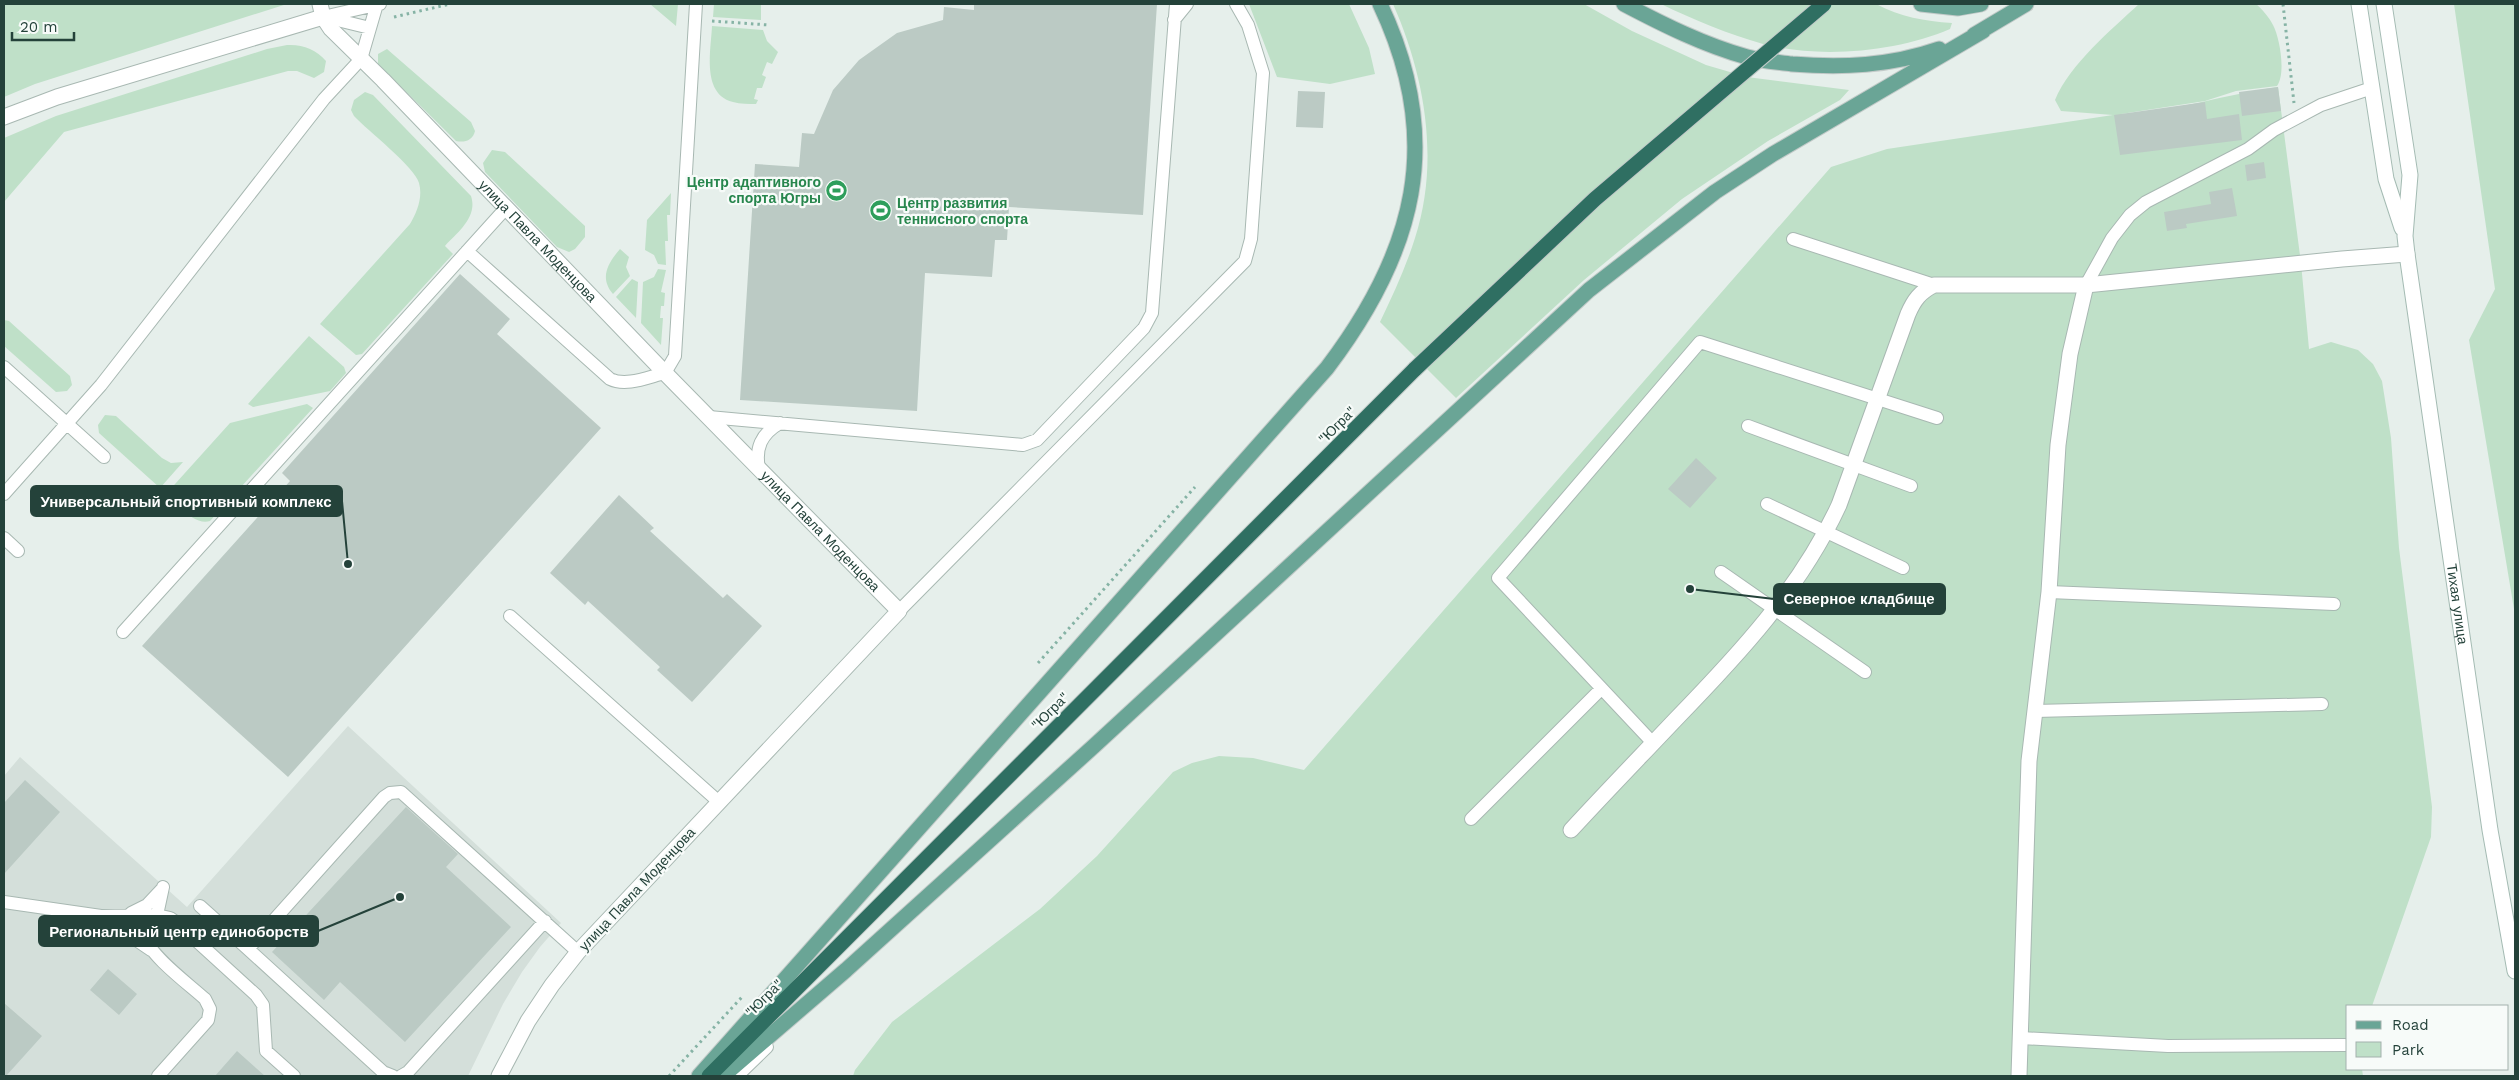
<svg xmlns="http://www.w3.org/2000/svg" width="2519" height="1080" font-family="'Work Sans',sans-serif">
  <rect width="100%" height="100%" fill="#e6efeb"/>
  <!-- built -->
  <path fill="#d4dfda" d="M348 726 561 923 540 947 522 972 503 1004 468 1076H4V776L20 757 187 907Z"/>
  <!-- green -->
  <path fill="#bfe0c8" d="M7 4H287L35 84 4 97V5Z
    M650 4H678L676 26Z
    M714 4H761V20L713 17Z
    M1249 4H1349L1369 48 1375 74 1330 84 1277 77Z
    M1393 4H1584L1632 31 1706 65 1747 77 1849 90 1840 100 1768 141 1682 199 1584 280 1456 398 1380 322C1393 295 1406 267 1415 238 1440 161 1425 76 1393 4Z
    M1661 4H1876C1901 17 1924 21 1952 23L1950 29C1897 52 1820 59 1763 44 1728 34 1694 20 1661 4Z
    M2139 4H2256C2262 9 2269 17 2273 25 2280 38 2286 74 2277 86L2236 91 2205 101 2121 114C2174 112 2226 94 2278 87L2301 263 2309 349 2331 342 2358 350 2373 364 2382 381 2391 438 2399 548 2432 807 2431 837 2372 1006H2348V1069H2362L2363 1076H853L855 1070 892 1022 1040 909 1097 856 1173 772 1192 763 1219 756 1253 758 1304 770 1831 167 1887 149 2113 115 2061 111 2055 100C2070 64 2111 30 2139 4Z
    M2454 4H2515V615L2469 340 2495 289Z
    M712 26 763 30 767 41 778 52 772 64 767 62 762 75 766 77 762 88H757L754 99 758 100 756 104C749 104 740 104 733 102 701 94 711 50 712 26Z
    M287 45C302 44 316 49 326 61L324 72 314 78 297 71H288L64 132 4 202V138L56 116 267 49Z
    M387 49 471 122 475 131C473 140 465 143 456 141L378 64V54Z
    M365 92 373 95 471 196C478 217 458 232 445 246L453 254 362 354 356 355 320 324 410 224C417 212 423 197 419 183 415 167 368 131 354 116L351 110 354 100Z
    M492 150 505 152 585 226V237L575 249 569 252 557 247 485 172 483 163Z
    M671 193 670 215H667L668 241H665L666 265 658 264 654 255 645 250 647 220Z
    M620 249 629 257 626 267 630 276 613 294C599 278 608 263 620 249Z
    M658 269 666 270 661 292 665 293 664 306H661L660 318H663L661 345 641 323 643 282 654 277Z
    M632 279 638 282 636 318 616 297Z
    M4 320 9 321 70 376 72 385 67 391 56 392 4 346Z
    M309 336 344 367 346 373 330 391 253 407 248 404Z
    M307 404 313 408 210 521C194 526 177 504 166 494L230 423Z
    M105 415 116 416 162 458 171 463 183 462 160 488 99 433 98 425Z"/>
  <!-- building -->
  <path fill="#bbcac4" d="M974 4H1157L1143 215 1009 207 1007 240H995L992 277 925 273 917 411 740 400 755 164 799 167 802 133 814 134 833 90 859 60 897 33 943 20 944 7 974 10Z
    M2278 87 2281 111 2242 116 2239 92Z
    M1298 91 1325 92 1323 128 1296 127Z
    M2205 102 2207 119 2239 114 2242 140 2120 155 2114 115Z
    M2264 162 2266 178 2247 181 2245 165Z
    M2232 188 2237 216 2186 224 2187 228 2167 231 2164 212 2211 204 2209 192Z
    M460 274 510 319 497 334 601 428 288 777 142 646 290 481 282 473Z
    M1696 458 1717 478 1690 508 1668 489Z
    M619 495 654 528 650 531 723 598 727 594 762 626 692 702 657 670 660 667 588 601 585 605 550 573Z
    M25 780 60 812 4 874V803Z
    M406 807 458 854 446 867 511 927 405 1042 340 982 324 1000 272 952Z
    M108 969 137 994 119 1015 90 990Z
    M4 1003 42 1036 6 1076H4Z
    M237 1051 265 1076H215Z"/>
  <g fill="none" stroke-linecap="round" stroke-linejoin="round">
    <defs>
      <path id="lane" d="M323 17 380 4
        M325 17 370 28
        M1174 20 1187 4
        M1793 239 1934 285
        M467 251 610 379C626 387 648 377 665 373L675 356 696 4
        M2086 285 2112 238 2130 215 2146 202 2248 149 2274 130 2321 105 2372 88
        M4 367 104 457
        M709 417 1023 445 1037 440 1144 328 1152 313 1176 4
        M1748 426 1911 486
        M759 469C755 448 761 434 780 423
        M4 494 101 385 324 99 361 59 377 4
        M1767 504 1903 568
        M4 538 18 551
        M1721 572 1865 672
        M2049 592 2334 604
        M899 611 1245 261 1251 239 1263 73 1248 25 1236 4
        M510 616 719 802
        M123 632 506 208
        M2035 711 2322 704
        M1653 743 1498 578 1700 342 1937 418
        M1471 819 1601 689
        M4 902 101 916 157 915 163 887
        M200 906 248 949 384 797 390 793 401 792 578 952
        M131 913 147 905 162 889
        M101 916 151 950
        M248 949 383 1072 393 1076
        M2021 1038 2168 1046 2345 1045
        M158 1076 208 1020 210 1009 205 999C191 986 149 955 146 938 144 928 150 921 157 915L170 918 177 923 256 995 263 1005 266 1051 294 1076
        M401 1076 408 1072 545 921
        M737 1076 767 1047"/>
      <g id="street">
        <path id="s1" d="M320 4 323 17 331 29 383 80 665 373 899 611 578 952 552 985 528 1021 499 1076"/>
        <path d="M4 117 57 97 323 17"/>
        <path d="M1571 830C1605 793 1640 757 1675 720 1739 654 1800 589 1839 505L1908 314C1914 300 1920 292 1934 285H2086"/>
        <path d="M2019 1076 2029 761 2049 592 2058 445 2070 354 2086 285 2342 259 2407 254"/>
      </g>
      <g id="secondary">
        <path d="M2359 4 2386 179 2402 228"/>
        <path id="s2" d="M2384 4 2410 175 2405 236 2407 254 2490 830 2515 971"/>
      </g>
      <path id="primary" d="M1624 4C1664 25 1704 45 1747 57 1761 61 1777 62 1792 64 1842 68 1890 66 1939 49
        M1921 4 1958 8 1981 4
        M1974 35 2026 4
        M699 1076 1327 368C1415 252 1445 141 1380 4
        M723 1076 846 970 1094 746 1589 290 1715 192 1773 154 1983 31"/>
      <path id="highway" d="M709 1076 1415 369"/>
    </defs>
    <!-- lane casing -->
    <use href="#lane" stroke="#a8b8b2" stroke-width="14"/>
    <!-- street casing -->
    <use href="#street" stroke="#a8b8b2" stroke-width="17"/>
    <!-- secondary casing -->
    <use href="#secondary" stroke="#a4bbb3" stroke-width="17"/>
    <!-- primary casing -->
    <use href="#primary" stroke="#c2cac8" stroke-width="17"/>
    <!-- highway casing -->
    <use href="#highway" stroke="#c2cac8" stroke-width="17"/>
    <!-- path -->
    <path stroke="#86b3a5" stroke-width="3" stroke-dasharray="2.5 4" stroke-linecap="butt" d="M2283 4 2294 103
      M394 17 450 4
      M712 21 769 25
      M1038 663 1195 487
      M669 1076 742 997"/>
    <!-- lane -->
    <use href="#lane" stroke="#fff" stroke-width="12"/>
    <!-- street -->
    <use href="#street" stroke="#fff" stroke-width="15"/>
    <!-- secondary -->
    <use href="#secondary" stroke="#fff" stroke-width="15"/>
    <!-- primary -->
    <use href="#primary" stroke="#6aa596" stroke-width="15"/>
    <!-- highway -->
    <use href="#highway" stroke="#2f6f62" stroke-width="15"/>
    <defs>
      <path id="highway-bridge" d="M1415 369 1595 199 1824 4"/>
    </defs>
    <!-- highway-bridge casing -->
    <use href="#highway-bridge" stroke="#c2cac8" stroke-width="17" stroke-linecap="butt"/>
    <!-- highway-bridge -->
    <use href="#highway-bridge" stroke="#2f6f62" stroke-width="15"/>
  </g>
  <!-- icons -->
  <defs>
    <symbol id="stadium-disc" viewBox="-11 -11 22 22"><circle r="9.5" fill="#2e9e5b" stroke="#f7fbf9"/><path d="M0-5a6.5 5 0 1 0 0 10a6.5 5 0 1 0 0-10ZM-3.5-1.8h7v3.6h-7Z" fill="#fff"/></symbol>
  </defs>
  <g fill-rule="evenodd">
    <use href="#stadium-disc" x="824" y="178" width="25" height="25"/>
    <use href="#stadium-disc" x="868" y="198" width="25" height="25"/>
  </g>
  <g text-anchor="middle" stroke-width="4.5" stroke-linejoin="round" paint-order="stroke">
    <!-- leisure labels -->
    <g font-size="14" font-weight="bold" fill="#27864d" stroke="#f7fbf9" text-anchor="end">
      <text x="821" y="187">Центр адаптивного<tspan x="821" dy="16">спорта Югры</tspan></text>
      <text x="897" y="208" text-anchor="start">Центр развития<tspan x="897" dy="16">теннисного спорта</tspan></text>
    </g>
    <!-- street labels -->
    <g font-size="14" fill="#24423a" stroke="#f7fbf9">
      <text dy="5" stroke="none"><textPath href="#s1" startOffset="324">улица Павла Моденцова</textPath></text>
      <text transform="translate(1337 425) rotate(-45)" y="5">"Югра"</text>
      <text dy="5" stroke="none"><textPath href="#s1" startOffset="729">улица Павла Моденцова</textPath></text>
      <text dy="5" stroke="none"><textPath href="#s2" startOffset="606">Тихая улица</textPath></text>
      <text transform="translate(1050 711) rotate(-45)" y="5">"Югра"</text>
      <text transform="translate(637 889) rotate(-47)" y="5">улица Павла Моденцова</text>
      <text transform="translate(764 998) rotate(-45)" y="5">"Югра"</text>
    </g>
  </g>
  <!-- callouts -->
  <path fill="none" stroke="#24423a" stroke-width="2" d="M348 564L342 501M1690 589L1774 599M400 897L318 931"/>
  <g fill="#24423a" stroke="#f7fbf9" stroke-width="2">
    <circle cx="348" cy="564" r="5"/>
    <circle cx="1690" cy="589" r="5"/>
    <circle cx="400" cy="897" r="5"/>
  </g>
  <g fill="#24423a" stroke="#24423a" stroke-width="2">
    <rect x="31" y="486" width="311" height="30" rx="5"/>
    <rect x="1774" y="584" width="171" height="30" rx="5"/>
    <rect x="39" y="916" width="279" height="30" rx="5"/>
  </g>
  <g font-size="15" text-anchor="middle" font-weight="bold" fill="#fff">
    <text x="186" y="507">Универсальный спортивный комплекс</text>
    <text x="1859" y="604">Северное кладбище</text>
    <text x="179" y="937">Региональный центр единоборств</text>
  </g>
  <!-- border -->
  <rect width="2519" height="1080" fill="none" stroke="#24423a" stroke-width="10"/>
  <!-- legend -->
  <rect x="2346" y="1005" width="162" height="65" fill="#f7fbf9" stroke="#a3b1ad"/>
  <rect x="2356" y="1021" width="25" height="8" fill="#6aa596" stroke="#a3b1ad"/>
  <text x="2392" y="1030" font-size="15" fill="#24423a">Road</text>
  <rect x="2356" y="1042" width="25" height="15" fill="#bfe0c8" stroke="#a3b1ad"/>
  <text x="2392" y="1055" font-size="15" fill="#24423a">Park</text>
  <!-- scale -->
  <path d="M12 32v8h62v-8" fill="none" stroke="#24423a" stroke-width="2.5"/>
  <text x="20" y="32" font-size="15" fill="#24423a" stroke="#f7fbf9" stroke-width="4" paint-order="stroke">20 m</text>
</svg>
